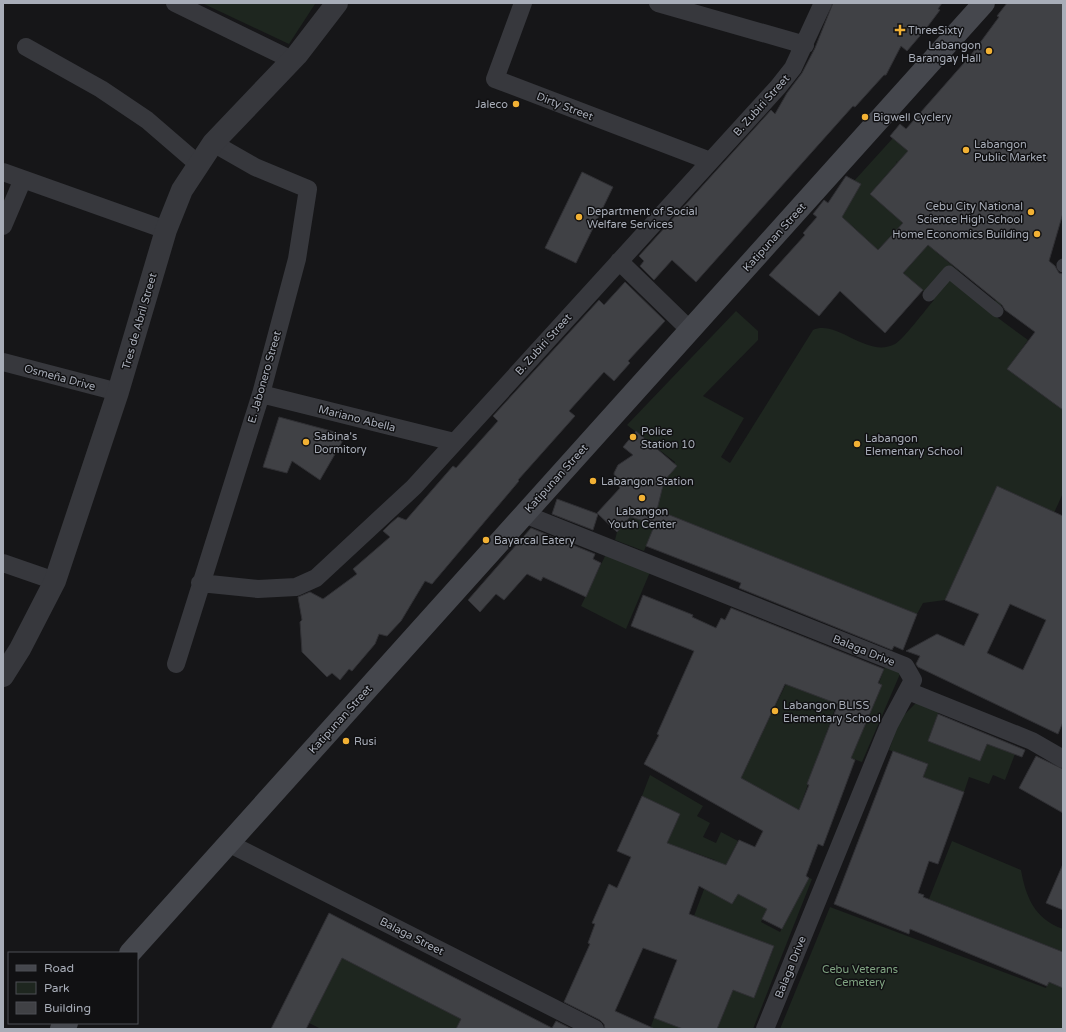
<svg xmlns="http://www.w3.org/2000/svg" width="1066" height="1032" font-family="'Varela Round',sans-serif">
  <rect width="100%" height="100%" fill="#161618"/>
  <!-- green -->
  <path fill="#1e261f" d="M202 3H313L315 4 289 44Z
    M893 138 994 225 1006 259 896 161 897 163 870 194 994 302 1020 272 1021 278 994 315 1028 340 1008 369 1063 410V493L1036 553 1030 501 997 486 945 600 923 603 917 614 660 512 644 551 615 540 617 532 630 517 653 523 664 481 675 462 627 425 736 311 758 331V340L703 396 744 418 721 457 730 463 813 330C837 319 867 359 895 344 903 340 926 309 934 300L903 273 924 249 899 227 878 250 850 224 816 262 796 245Z
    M606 554 650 572 626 629 581 606Z
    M887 661 903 667 862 762 821 747 798 813 726 770 749 760 786 684 837 703 826 734 856 746 882 685 879 683Z
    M917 702 939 711 928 741 980 761 987 744 1015 754 1005 780 993 775 989 784 969 777 964 792 923 777 927 764 889 750 900 719Z
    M650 775 703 806 697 816 710 823 703 837 716 843 721 832 738 841 712 893 732 904 741 886 771 902 761 922 780 932 809 878 812 879 753 1029H717L733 990 754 998 774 947 694 916 715 860 687 850 674 885 661 856 680 814 642 796Z
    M952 841 1021 870C1026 898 1035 919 1063 929V1029H780L830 907 1046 988 1061 951 1002 928 988 962 983 958 996 926 929 899Z
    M342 958 461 1019 456 1029H321L309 1023Z
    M654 1018 683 1029H650Z"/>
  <!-- building -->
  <path fill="#404145" stroke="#303034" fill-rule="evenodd" d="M833 3H942L938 9 940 10 925 30 907 51 901 46 886 75H884L855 107 853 106 696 282 672 260 654 280 640 266 644 261 639 256 771 110 775 114 787 93 802 73 815 48Z
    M1007 3H1063V213L1049 261 1055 266 1059 273 1063 274V410L1007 369 1035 332 1005 310 1002 305 928 245 903 273 923 290 885 333 840 291 819 316 769 275 805 235 803 233 817 217 813 214 824 200 828 203 846 176 861 184 842 217 878 250 903 223 870 194 908 151 890 136 900 124 906 129 971 55 999 17 997 16Z
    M582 172 613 187 576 263 545 248Z
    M625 282 665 321 628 361 630 363 614 381 604 372 569 411 575 416 518 480 519 481 432 584 425 581 401 621 387 636 379 634 375 644 352 671 349 669 340 680 332 673 327 677 302 652 300 622 302 620 298 597 310 592 323 599 357 574 353 569 390 537 383 531 390 524 398 517 406 520 453 466 456 468 498 421 493 416 599 300 604 305Z
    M279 417 346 435 320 480 292 461 287 473 263 467Z
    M636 431 677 466 664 481 657 510 917 614 903 650 894 646 892 650 739 588 741 583 646 546 655 524 630 517 617 532 597 513 620 488 615 481 614 473 618 465 633 455 623 447Z
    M997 486 1063 516V722L1058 734 918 667 916 664 920 656 906 651 937 634 964 646 979 614 945 600ZM1010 604 1046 620 1023 670 987 653Z
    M557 499 598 514 593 530 552 514Z
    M531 528 595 554 593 559 601 563 586 597 543 577 541 581 527 574 504 600 496 594 480 612 468 600Z
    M643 595 693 615 692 617 716 628 721 618 725 620 731 608 884 669 878 683 882 685 851 758 855 760 823 846 818 844 806 876 809 878 782 929 762 919 767 909 738 894 732 904 699 886 689 914 774 946 754 998 733 990 717 1029H683L654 1018 677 960 643 948 615 1011 655 1029H605L604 1024 600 1020 564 1002 590 944 588 943 595 924 592 923 609 884 617 888 631 857 617 851 642 796 680 814 667 843 726 865 739 840 755 847 763 831 644 764 659 735 657 734 694 651 631 626ZM785 684 838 704 807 784 809 785 799 810 741 778Z
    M938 714 1025 750 1022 757 987 744 980 761 928 741Z
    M893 751 928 764 923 777 964 792 938 864 929 861 918 893 924 895 923 897 1063 952V988L1049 982 1047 986 910 929 909 934 834 904Z
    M1036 756 1063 769V813L1019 788Z
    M1063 864V910L1046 903Z
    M329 913 552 1028 556 1021 572 1029H456L461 1019 342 958 306 1029H271Z"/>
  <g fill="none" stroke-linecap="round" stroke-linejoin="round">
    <!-- pedestrian -->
    <path stroke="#37383d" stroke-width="13" d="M1063 265V266
      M929 295 949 272 997 311"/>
    <!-- minor -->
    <path stroke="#37383d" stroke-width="18" d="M175 3 292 60
      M523 3 495 79 710 161
      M658 3 805 45
      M26 47 101 89 147 120 198 164
      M3 172 166 230
      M3 226 23 179
      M619 261 690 330
      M3 362 118 392
      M261 394 454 442
      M524 514 905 666 913 680 889 725 765 1029
      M3 563 55 581
      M200 583 258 589 296 587 316 578 414 487 778 87 793 68 823 3
      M176 664 261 394 297 259 308 189 255 167 213 143
      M908 691 1032 741 1063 759
      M228 843 595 1029"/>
    <!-- tertiary -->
    <path stroke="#37383d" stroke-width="22" d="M3 676 20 649 55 581 118 392 166 230 182 190 213 143 297 55 337 3"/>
    <!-- secondary -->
    <path stroke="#45474d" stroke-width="22" d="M130 953 984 3
      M61 1029 67 1023"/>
  </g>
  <!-- markers -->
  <g fill="#f2b134" stroke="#111113" stroke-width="1.5">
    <path d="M898 24h4v4h4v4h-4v4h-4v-4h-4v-4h4z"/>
    <circle cx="989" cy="51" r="4"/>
    <circle cx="516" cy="104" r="4"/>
    <circle cx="865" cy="117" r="4"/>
    <circle cx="966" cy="150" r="4"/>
    <circle cx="1031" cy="212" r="4"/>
    <circle cx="579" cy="217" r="4"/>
    <circle cx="1037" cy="234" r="4"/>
    <circle cx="633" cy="437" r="4"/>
    <circle cx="306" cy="442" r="4"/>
    <circle cx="857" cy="444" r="4"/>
    <circle cx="593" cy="481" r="4"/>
    <circle cx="642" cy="498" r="4"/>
    <circle cx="486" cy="540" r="4"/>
    <circle cx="775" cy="711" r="4"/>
    <circle cx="346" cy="741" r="4"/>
  </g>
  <g text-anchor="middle" stroke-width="3" stroke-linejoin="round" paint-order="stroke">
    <!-- poi labels -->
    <g font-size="11" fill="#a8adb8" stroke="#111113" text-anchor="start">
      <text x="908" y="34">ThreeSixty</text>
      <text x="981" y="49" text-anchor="end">Labangon<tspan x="981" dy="13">Barangay Hall</tspan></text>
      <text x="508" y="108" text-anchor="end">Jaleco</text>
      <text x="873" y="121">Bigwell Cyclery</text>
      <text x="974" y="148">Labangon<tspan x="974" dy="13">Public Market</tspan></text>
      <text x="1023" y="210" text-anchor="end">Cebu City National<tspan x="1023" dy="13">Science High School</tspan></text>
      <text x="587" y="215">Department of Social<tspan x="587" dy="13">Welfare Services</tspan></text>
      <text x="1029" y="238" text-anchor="end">Home Economics Building</text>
      <text x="641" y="435">Police<tspan x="641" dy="13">Station 10</tspan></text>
      <text x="314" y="440">Sabina's<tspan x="314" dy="13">Dormitory</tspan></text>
      <text x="865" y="442">Labangon<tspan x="865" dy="13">Elementary School</tspan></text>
      <text x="601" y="485">Labangon Station</text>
      <text x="642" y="515" text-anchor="middle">Labangon<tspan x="642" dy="13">Youth Center</tspan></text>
      <text x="494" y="544">Bayarcal Eatery</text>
      <text x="783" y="709">Labangon BLISS<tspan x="783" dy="13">Elementary School</tspan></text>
      <text x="354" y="745">Rusi</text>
    </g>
    <!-- street labels -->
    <g font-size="11" fill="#a8adb8" stroke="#111113">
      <text transform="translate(761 105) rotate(-48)" y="4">B. Zubiri Street</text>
      <text transform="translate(565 106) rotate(21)" y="4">Dirty Street</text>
      <text transform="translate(774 237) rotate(-48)" y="4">Katipunan Street</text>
      <text transform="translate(139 321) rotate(-74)" y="4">Tres de Abril Street</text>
      <text transform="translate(543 344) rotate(-48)" y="4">B. Zubiri Street</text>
      <text transform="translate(60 377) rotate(15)" y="4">Osmeña Drive</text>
      <text transform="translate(264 377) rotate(-74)" y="4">E. Jabonero Street</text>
      <text transform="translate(357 418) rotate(14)" y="4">Mariano Abella</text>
      <text transform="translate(556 478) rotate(-48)" y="4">Katipunan Street</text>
      <text transform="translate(864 650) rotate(22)" y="4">Balaga Drive</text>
      <text transform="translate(340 719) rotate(-48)" y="4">Katipunan Street</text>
      <text transform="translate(412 936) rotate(27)" y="4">Balaga Street</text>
      <text transform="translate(790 967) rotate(-68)" y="4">Balaga Drive</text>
    </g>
    <!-- park labels -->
    <g font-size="11" fill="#7fa381" stroke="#111113">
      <text x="860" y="973">Cebu Veterans<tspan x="860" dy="13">Cemetery</tspan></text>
    </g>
  </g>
  <!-- border -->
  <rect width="1066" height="1032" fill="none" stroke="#a8adb8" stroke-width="8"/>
  <!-- legend -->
  <rect x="8" y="952" width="130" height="72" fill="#111113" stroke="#4d4f55"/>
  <rect x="16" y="965" width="20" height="6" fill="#45474d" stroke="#4d4f55"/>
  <text x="44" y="972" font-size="12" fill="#a8adb8">Road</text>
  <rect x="16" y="982" width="20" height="12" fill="#1e261f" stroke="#4d4f55"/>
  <text x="44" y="992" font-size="12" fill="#a8adb8">Park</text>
  <rect x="16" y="1002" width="20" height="12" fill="#404145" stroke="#4d4f55"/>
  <text x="44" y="1012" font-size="12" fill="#a8adb8">Building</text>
</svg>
